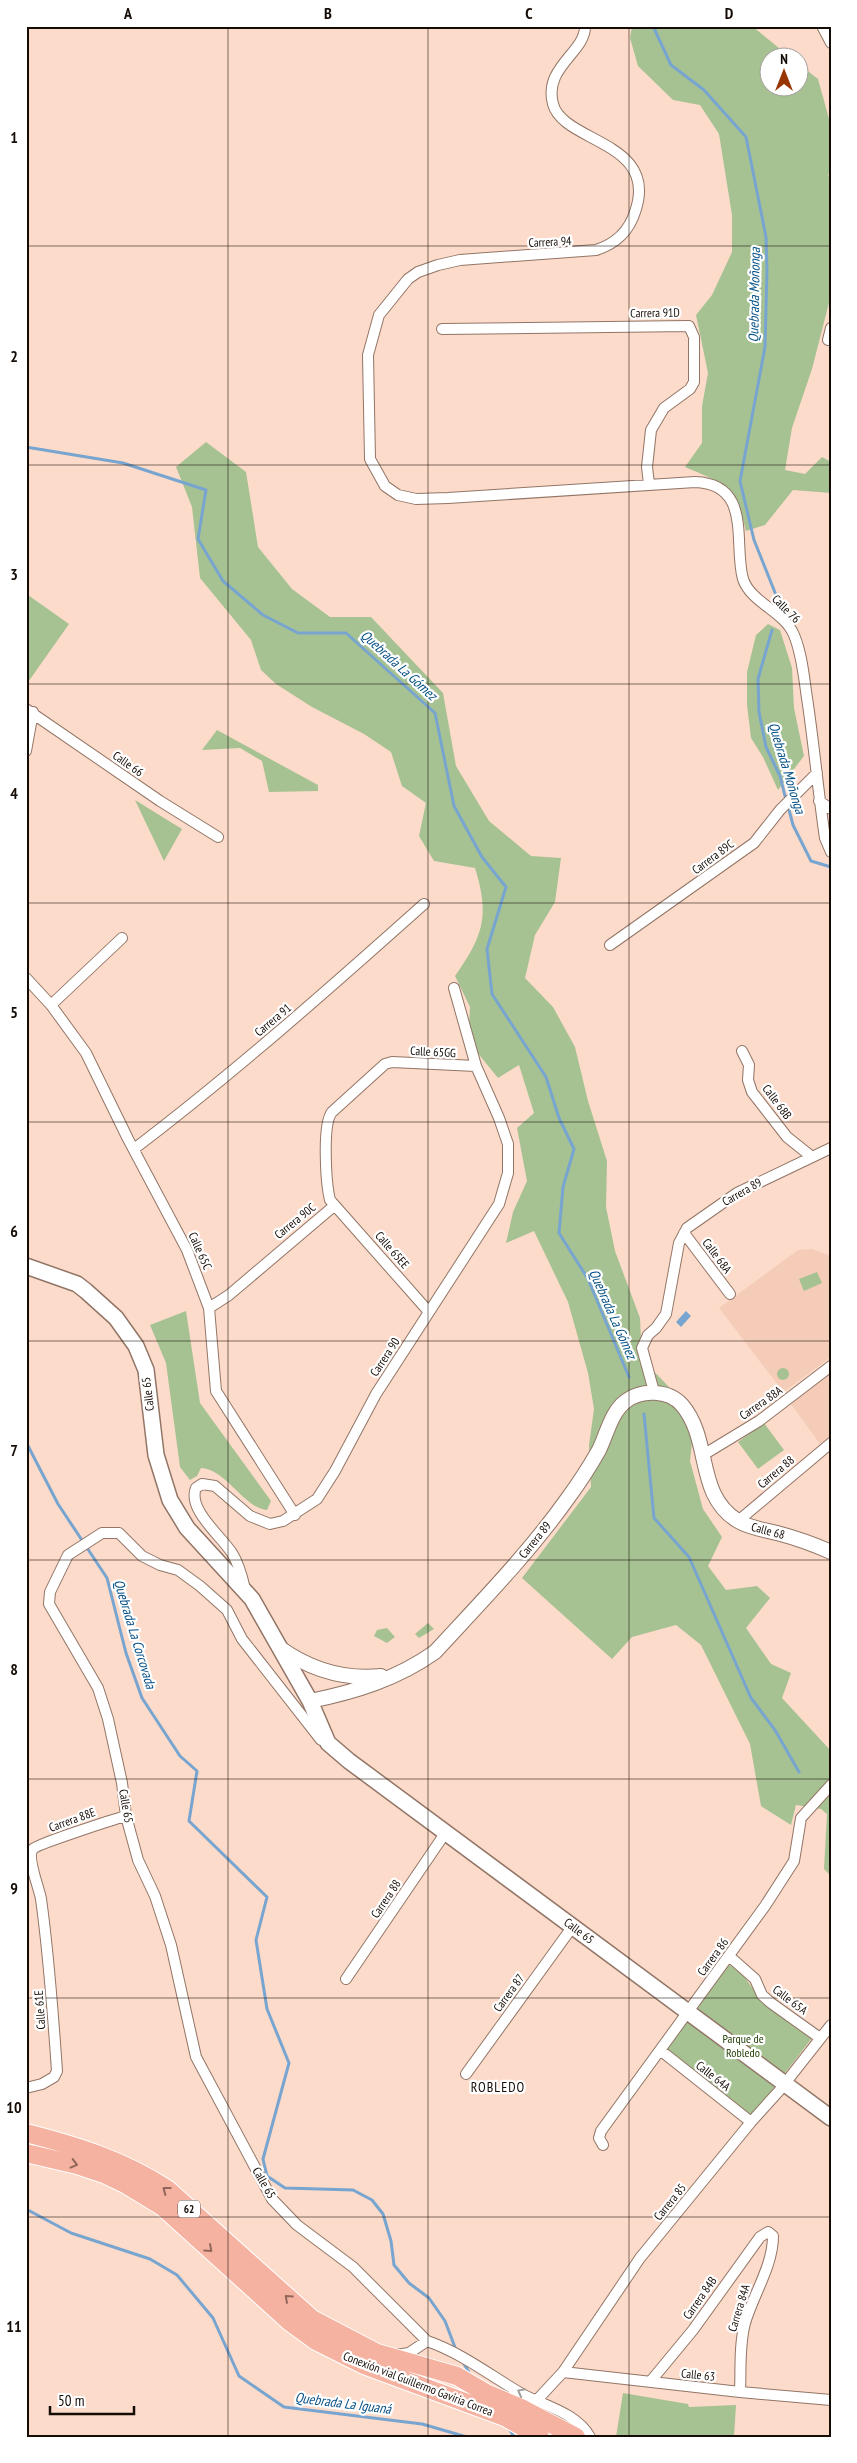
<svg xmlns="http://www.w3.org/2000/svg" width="857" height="2463" font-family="'PT Sans Narrow',sans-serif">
  <rect width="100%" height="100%" fill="#fcdbca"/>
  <!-- built -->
  <path fill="#f4ccb7" d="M812 1249 831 1256V1357L782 1393 778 1385 719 1308 798 1250Z
    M831 1372V1436L820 1444 791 1404Z"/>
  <!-- green -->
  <path fill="#a6c292" d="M632 26H752L790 57 770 58V88H800V65L818 79 831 126V175L828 174 831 183V295L812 369 792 428 785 470 805 474 822 457 831 462V493L793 490 765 525 746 531C735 486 725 484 685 467L702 443V406L708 373 696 315 712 295 732 252V215L719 134 700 105 673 100 638 66 630 38Z
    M206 442 246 472 258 547 292 589 330 617H371L443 693 456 766 489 821 531 856 561 858 555 902 535 935 525 978 553 1007 575 1047 588 1101 607 1161 606 1207 615 1251 640 1318 642 1359 695 1414 690 1461 703 1509 722 1537 708 1566 726 1590 757 1586 770 1598 746 1628 771 1664 791 1673 782 1698 831 1751C831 1765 827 1776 831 1789V1876L824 1869 827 1814 821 1809 796 1805 791 1825 761 1806 750 1744 701 1645 676 1625 632 1637 612 1659 522 1578 591 1487 589 1445 594 1409 588 1373 568 1302 534 1231 506 1243 513 1212 527 1181 517 1128 534 1113 519 1065 498 1078 468 1041 470 1007 455 976C483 936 490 916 475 868L434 861 419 836 426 803 402 786 391 752 364 734 312 707 276 684 261 670 251 640 200 578 192 507 176 467Z
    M28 595 69 624 26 685V597Z
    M768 624 780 630 792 668 794 708 804 756 778 790 763 757 751 738 747 705V672L756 635Z
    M217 730 318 785V791L269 792 262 761 240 748 202 750Z
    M135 800 182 829 164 861Z
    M817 1272 822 1283 804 1291 799 1279Z
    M186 1311 200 1403 271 1501 267 1510C245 1509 226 1469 201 1468L197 1476 190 1480 180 1467 166 1363 150 1325Z
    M777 1374a6 6 0 1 1 12 0a6 6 0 1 1-12 0Z
    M764 1423 784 1450 758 1469 738 1442Z
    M428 1623 434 1629 419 1638 415 1634Z
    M387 1628 395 1637 387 1643 374 1636 377 1630Z
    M727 1963 743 1975 756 1993 812 2038 752 2116 664 2048Z
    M623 2393 688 2404 689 2407 736 2405 734 2437H616Z"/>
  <!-- water -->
  <path fill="#78a5d0" d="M686 1311 691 1316 681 1327 676 1322Z"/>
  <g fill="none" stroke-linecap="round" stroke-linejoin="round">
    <!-- stream -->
    <path stroke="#78a5d0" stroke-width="3" d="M653 26 671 65 704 90 746 137 766 237 767 270 765 347 740 481 754 540 776 595
      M26 447 123 463 206 490 198 539 223 581 263 615 298 633H346L435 713 454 806 482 857 506 887 487 949 492 994 546 1077 559 1118 574 1149 563 1187 559 1233 588 1279 629 1377
      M772 630 758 679 759 712 766 747 780 776 786 800
      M788 806 793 825 811 861 831 867
      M644 1414 654 1518 689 1557 751 1698 775 1730 799 1772
      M26 1442 58 1504 107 1578 126 1653 142 1698 180 1756 197 1771 189 1821 267 1897 256 1940 267 2009 289 2063 263 2159 267 2176 285 2188 353 2190 372 2200 383 2214 391 2241 394 2265 409 2283 429 2298 445 2321 456 2350
      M26 2209 71 2233 150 2259 177 2275 213 2318 239 2376 284 2407 422 2424 467 2437
      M463 2362 471 2376
      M508 2426 514 2437"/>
    <defs>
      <path id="minor" d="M585 26C586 52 543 67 553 104 563 143 660 141 635 212 629 231 615 244 596 250L460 260 438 265 418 272 408 279 379 315 368 355 370 459 385 486 398 495 416 499 448 498 695 482C753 484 733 544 743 579 751 603 784 611 794 635 802 654 804 678 807 698 814 744 818 791 825 838L831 852
        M822 26 831 43
        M831 328 828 340H831
        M442 329 689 326 694 337V382L690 389 664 408 651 430 647 467 649 484
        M26 709 160 801 218 837
        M26 751 33 712
        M819 801 831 809
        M610 945 754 843 780 810 817 773
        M26 978 51 1005 86 1053 128 1139 187 1250 209 1308 216 1391 295 1515
        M51 1005 122 938
        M742 1051 749 1065 748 1080 752 1092 787 1137 812 1157
        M134 1149C235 1072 330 988 424 904
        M684 1233 730 1294
        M209 1308 229 1295 334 1206
        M429 1312 330 1200C326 1184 322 1124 332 1112L385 1064 392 1062 476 1066
        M647 1394 653 1388 642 1348 648 1335 656 1328 666 1314 679 1243 687 1228 737 1193 831 1148
        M703 1455 759 1421 831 1366
        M738 1521 831 1443
        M245 1589C242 1576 239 1564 232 1553 221 1536 187 1509 196 1488L202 1484 215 1486 250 1516 270 1524 283 1521 317 1499 335 1471 376 1394 499 1204 508 1173V1144L499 1118 476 1066 454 988
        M325 1741 321 1740 242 1639 227 1610 200 1586 178 1570 160 1565 142 1556 119 1533H102L68 1555 50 1592 49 1604 98 1688 108 1719 122 1783 126 1816 138 1860 155 1896 171 1945 196 2057 272 2199 297 2225 353 2267 427 2341
        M729 1956 755 1979 762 1995 771 2003 820 2038
        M346 1979 446 1832
        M660 2050 751 2122
        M466 2074 573 1926
        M26 2088 42 2084 54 2077 57 2071C53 2013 49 1956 41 1899 39 1887 26 1857 33 1849 37 1844 115 1819 126 1816
        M603 2145 599 2138 601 2131 765 1906 794 1861 801 1818 831 1785
        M396 2355 409 2353 427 2341C462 2353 491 2376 522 2394 545 2406 577 2413 590 2437
        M563 2372 740 2392 831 2400
        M650 2382 693 2330 760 2237 768 2232 773 2236C773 2266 753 2295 745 2323 739 2346 741 2369 740 2392
        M537 2400 563 2372 640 2258 751 2122 779 2091 831 2025"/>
      <path id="tertiary" d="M280 1648C311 1670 343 1680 381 1676
        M310 1701C355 1692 397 1679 435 1652 481 1602 529 1553 568 1498 579 1483 590 1466 599 1450 607 1434 611 1412 626 1401 642 1389 669 1390 682 1405 712 1440 695 1495 738 1521 750 1528 764 1530 777 1533 796 1538 813 1544 831 1552"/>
      <path id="secondary" d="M26 1266 77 1284 86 1291 116 1318 136 1346 146 1370 156 1455 170 1500 187 1528 252 1599 310 1701 328 1743 349 1761 831 2118"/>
      <path id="trunk" d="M26 2133C77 2146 122 2160 167 2189L312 2319 377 2353 457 2376 486 2393 521 2408 576 2437
        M26 2153 77 2165 104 2174 127 2185 163 2207 290 2322 316 2341 364 2365 505 2417 540 2437"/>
    </defs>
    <!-- minor casing -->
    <use href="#minor" stroke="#927566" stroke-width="12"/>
    <!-- tertiary casing -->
    <use href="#tertiary" stroke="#927566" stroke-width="16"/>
    <!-- secondary casing -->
    <use href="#secondary" stroke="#927566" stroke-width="18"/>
    <!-- trunk casing -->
    <use href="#trunk" stroke="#fff" stroke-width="20"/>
    <!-- minor -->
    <use href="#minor" stroke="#fff" stroke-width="10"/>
    <!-- tertiary -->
    <use href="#tertiary" stroke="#fff" stroke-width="14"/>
    <!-- secondary -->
    <use href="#secondary" stroke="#fff" stroke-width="15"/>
    <!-- trunk -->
    <use href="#trunk" stroke="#f6b2a0" stroke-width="18"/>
  </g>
  <!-- one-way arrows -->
  <defs><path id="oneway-chevron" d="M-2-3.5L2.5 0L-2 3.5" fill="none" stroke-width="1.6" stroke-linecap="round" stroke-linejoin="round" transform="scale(1.25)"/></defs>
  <g stroke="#91675b">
    <use href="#oneway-chevron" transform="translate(74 2164) rotate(15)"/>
    <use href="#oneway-chevron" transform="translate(166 2190) rotate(-143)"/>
    <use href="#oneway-chevron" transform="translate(209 2249) rotate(42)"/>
    <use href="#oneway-chevron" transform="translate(288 2298) rotate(-138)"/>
  </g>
  <use stroke="#a29e9b" href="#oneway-chevron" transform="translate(521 2392) rotate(-151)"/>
  <!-- grid -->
  <path fill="none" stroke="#160c06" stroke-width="1" stroke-opacity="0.55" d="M228 26V2437M428 26V2437M629 26V2437M26 246H831M26 465H831M26 684H831M26 903H831M26 1122H831M26 1341H831M26 1560H831M26 1779H831M26 1998H831M26 2217H831"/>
  <g text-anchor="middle" stroke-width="4.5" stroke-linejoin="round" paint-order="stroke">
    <!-- shield labels -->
    <rect fill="#fff" stroke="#5c5551" stroke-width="1" x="178" y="2200.5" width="22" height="17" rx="4"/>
    <g font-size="11" font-weight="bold" fill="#160c06">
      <text x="189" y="2213">62</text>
    </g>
    <!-- street labels -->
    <g font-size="12" fill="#160c06" stroke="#fff">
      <text transform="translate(550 242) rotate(-3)" y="4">Carrera 94</text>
      <text transform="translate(655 313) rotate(-1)" y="4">Carrera 91D</text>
      <text transform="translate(786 609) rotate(45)" y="4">Calle 76</text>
      <text transform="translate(128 764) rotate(35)" y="4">Calle 66</text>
      <text transform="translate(713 857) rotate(-37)" y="4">Carrera 89C</text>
      <text transform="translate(273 1020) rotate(-40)" y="4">Carrera 91</text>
      <text transform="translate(433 1052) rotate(3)" y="4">Calle 65GG</text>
      <text transform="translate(777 1102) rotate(53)" y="4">Calle 68B</text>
      <text transform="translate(742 1192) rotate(-30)" y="4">Carrera 89</text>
      <text transform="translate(295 1221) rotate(-39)" y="4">Carrera 90C</text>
      <text transform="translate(392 1250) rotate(49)" y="4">Calle 65EE</text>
      <text transform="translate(200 1251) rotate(66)" y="4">Calle 65C</text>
      <text transform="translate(717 1256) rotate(53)" y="4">Calle 68A</text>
      <text transform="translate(385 1357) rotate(-57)" y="4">Carrera 90</text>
      <text transform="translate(148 1394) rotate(-97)" y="4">Calle 65</text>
      <text transform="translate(761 1403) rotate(-35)" y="4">Carrera 88A</text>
      <text transform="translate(776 1472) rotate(-40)" y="4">Carrera 88</text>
      <text transform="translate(768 1531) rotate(15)" y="4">Calle 68</text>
      <text transform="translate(535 1540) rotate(-51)" y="4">Carrera 89</text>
      <text transform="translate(126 1806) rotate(80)" y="4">Calle 65</text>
      <text transform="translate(72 1820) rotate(-20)" y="4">Carrera 88E</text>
      <text transform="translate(386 1899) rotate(-56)" y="4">Carrera 88</text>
      <text transform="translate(579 1931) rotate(37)" y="4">Calle 65</text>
      <text transform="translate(713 1957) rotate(-54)" y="4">Carrera 86</text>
      <text transform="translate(509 1993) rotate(-54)" y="4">Carrera 87</text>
      <text transform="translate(790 2000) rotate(37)" y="4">Calle 65A</text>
      <text transform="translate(40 2010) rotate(-94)" y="4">Calle 61E</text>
      <text transform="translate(713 2076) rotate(38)" y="4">Calle 64A</text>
      <text transform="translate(264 2183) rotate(60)" y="4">Calle 65</text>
      <text transform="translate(670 2202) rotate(-51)" y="4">Carrera 85</text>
      <text transform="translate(700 2298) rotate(-55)" y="4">Carrera 84B</text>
      <text transform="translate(739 2308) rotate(-73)" y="4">Carrera 84A</text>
      <text transform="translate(698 2375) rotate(6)" y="4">Calle 63</text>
      <text transform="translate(418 2384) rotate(21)" y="4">Conexión vial Guillermo Gaviria Correa</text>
    </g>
    <!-- park labels -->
    <g font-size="12" fill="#254108" stroke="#fff">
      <text x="743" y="2043">Parque de<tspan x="743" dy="14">Robledo</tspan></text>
    </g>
    <!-- water labels -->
    <g font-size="14" font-style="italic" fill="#065187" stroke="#fff">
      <text transform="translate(754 295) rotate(-89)" y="5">Quebrada Moñonga</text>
      <text transform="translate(399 665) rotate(42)" y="5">Quebrada La Gómez</text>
      <text transform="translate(787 768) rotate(73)" y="5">Quebrada Moñonga</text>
      <text transform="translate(613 1314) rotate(66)" y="5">Quebrada La Gómez</text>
      <text transform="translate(135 1634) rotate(73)" y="5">Quebrada La Corcovada</text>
      <text transform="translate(343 2403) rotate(7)" y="5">Quebrada La Iguaná</text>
    </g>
    <!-- neighbourhood labels -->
    <g font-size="14" letter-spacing="1" fill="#160c06" stroke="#fff">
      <text x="498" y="2092">ROBLEDO</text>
    </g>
  </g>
  <!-- border -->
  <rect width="857" height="2463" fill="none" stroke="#ffffff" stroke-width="55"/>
  <!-- north arrow -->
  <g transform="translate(784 72)"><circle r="24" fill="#ffffff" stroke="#a29e9b"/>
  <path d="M0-4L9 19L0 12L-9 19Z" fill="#983500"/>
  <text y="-8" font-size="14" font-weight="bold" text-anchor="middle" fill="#160c06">N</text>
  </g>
  <!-- scale -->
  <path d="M50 2406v8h84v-8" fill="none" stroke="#160c06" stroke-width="2.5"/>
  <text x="58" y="2406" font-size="15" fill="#160c06" stroke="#ffffff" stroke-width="4" paint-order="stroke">50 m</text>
  <rect x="28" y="28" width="802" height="2408" fill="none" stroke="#160c06" stroke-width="2"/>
  <g font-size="16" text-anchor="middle" font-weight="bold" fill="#160c06">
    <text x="128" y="19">A</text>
    <text x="328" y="19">B</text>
    <text x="529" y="19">C</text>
    <text x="729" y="19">D</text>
    <text x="14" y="143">1</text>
    <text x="14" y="362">2</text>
    <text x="14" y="580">3</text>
    <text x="14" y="799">4</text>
    <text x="14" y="1018">5</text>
    <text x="14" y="1237">6</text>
    <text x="14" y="1456">7</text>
    <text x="14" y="1675">8</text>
    <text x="14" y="1894">9</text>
    <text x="14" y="2113">10</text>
    <text x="14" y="2332">11</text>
  </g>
</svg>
